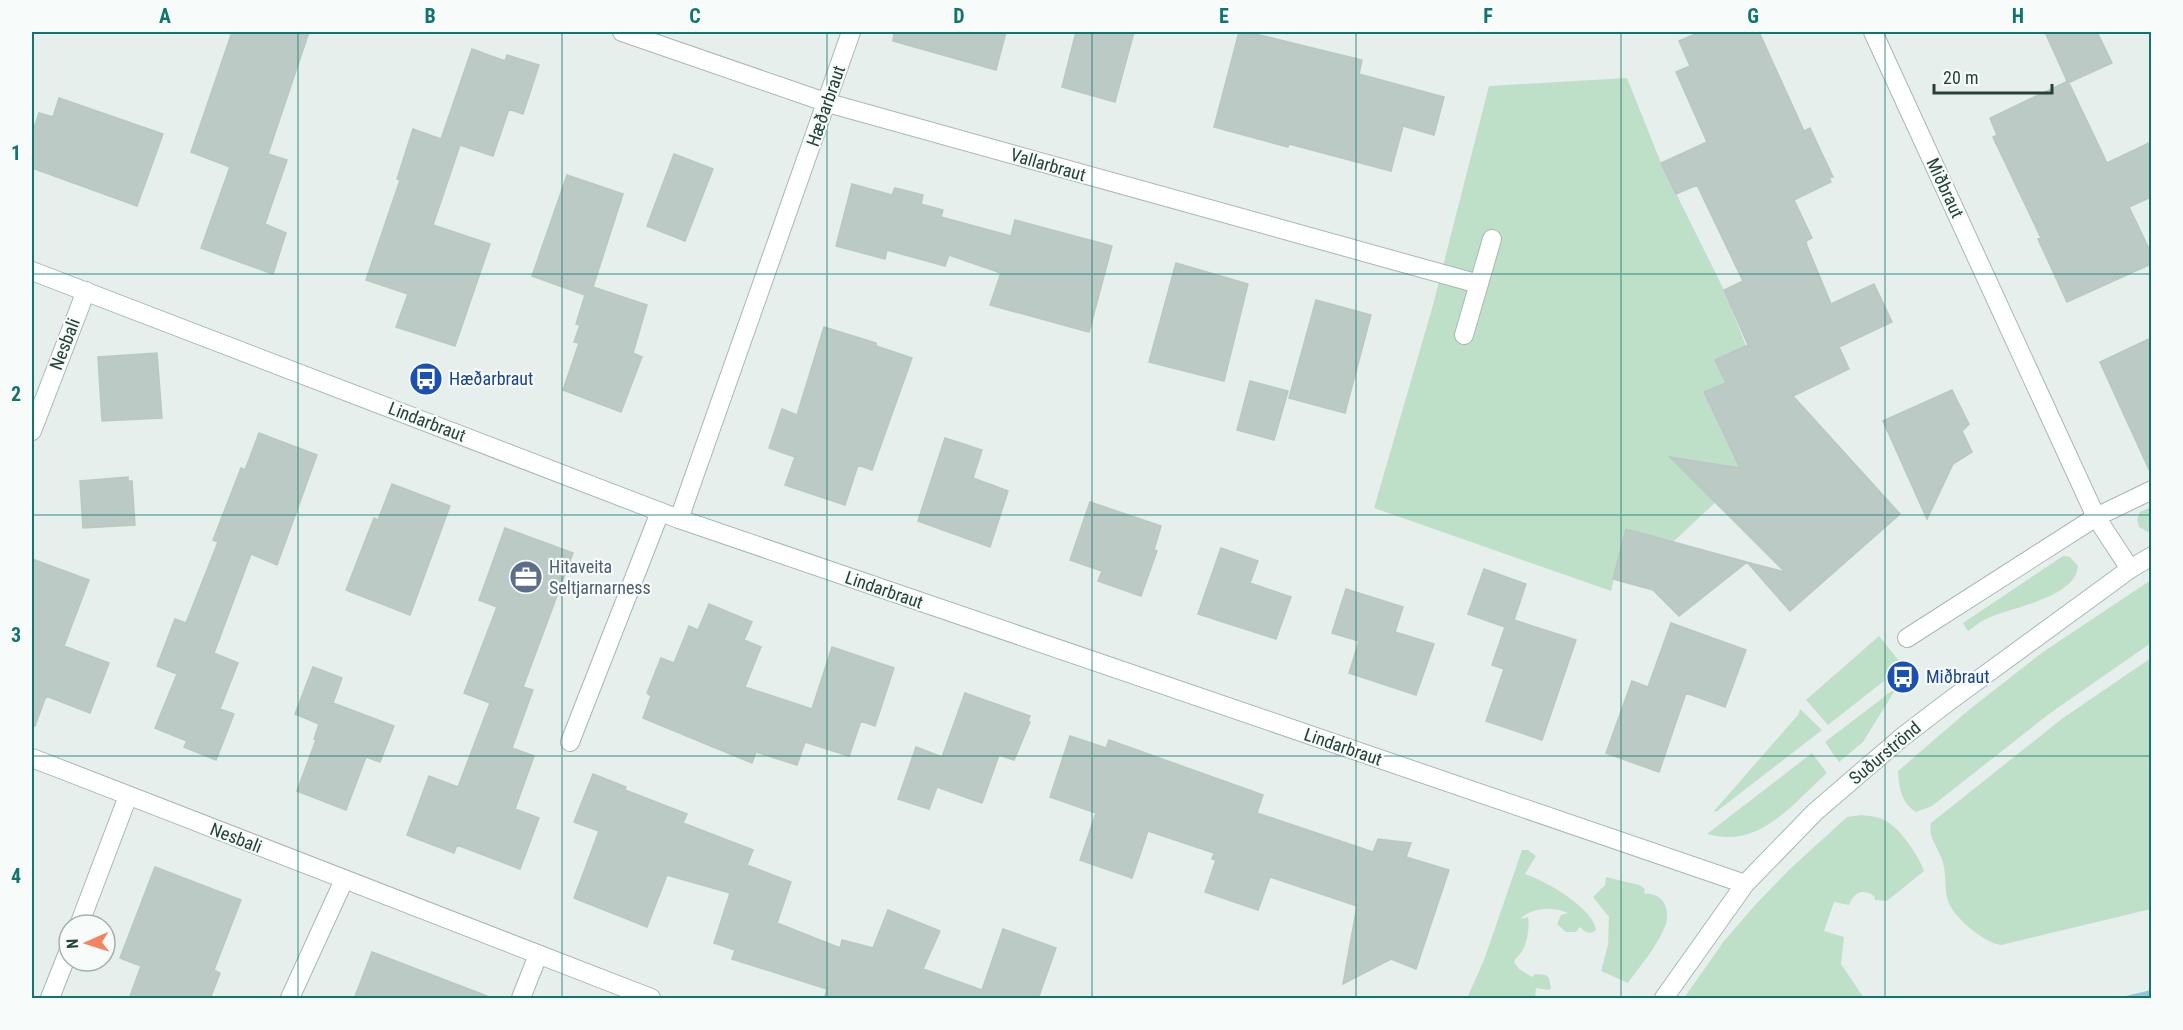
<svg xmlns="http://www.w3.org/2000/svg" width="2183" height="1030" font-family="'Roboto Condensed',sans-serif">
  <rect width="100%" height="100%" fill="#e6efeb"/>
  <!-- green -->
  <path fill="#bfe0c8" d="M1627 78 1661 163 1724 290 1746 346 1715 360 1726 383 1704 393 1729 445 1783 423 1781 441 1673 542 1626 529 1611 591 1374 508 1433 305 1489 86Z
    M2151 507V531L2148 532 2139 527 2137 519 2140 512Z
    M2063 556 2070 557 2078 566C2076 599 2006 608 1984 620 1978 623 1973 628 1968 631L1963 623Z
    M2151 580V643L2049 714 1932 806 1916 812C1901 803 1899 787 1898 771L1970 709 2043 652Z
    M1879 636 1903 666 1828 725 1806 700Z
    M2151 658V909L2001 945C1984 943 1951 916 1947 898 1944 884 1947 871 1941 857 1936 844 1928 837 1931 823L2063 718Z
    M1897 687 1863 742 1839 762 1825 742Z
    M1800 709 1822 730 1716 812 1714 811 1798 715Z
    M1812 753 1827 773C1791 805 1760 849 1707 834Z
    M1861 815C1869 816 1877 816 1884 820 1899 826 1919 856 1924 871L1887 901 1875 900 1874 896C1862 888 1854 892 1849 905L1834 902 1824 931 1844 937 1841 964 1864 998H1684L1724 941 1756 904 1790 869 1847 817Z
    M1522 850H1528L1536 856 1525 874C1544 880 1594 908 1596 930 1589 935 1586 933 1580 927L1576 932H1566L1557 924 1561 915 1568 913C1553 906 1532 907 1520 919L1528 917C1530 927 1527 946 1520 954 1518 957 1515 958 1514 962L1519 969 1532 977 1535 974 1546 975 1549 978 1551 988 1549 990 1536 988 1535 998H1467L1484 960Z
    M1606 877 1639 885 1645 889 1644 894C1666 892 1672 914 1663 931 1655 949 1640 966 1628 983L1601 971 1608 945 1609 917 1593 897 1605 885Z"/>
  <!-- water -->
  <path fill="#8ec9d4" d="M2151 990V998H2118Z"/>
  <!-- building -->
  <path fill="#bbcac4" stroke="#b8c9c2" stroke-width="1.5" d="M232 32H309L268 154 287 160 265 224 286 233 273 274 201 248 230 167 191 152Z
    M894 32H1006L996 70 893 41Z
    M1076 32H1134L1115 102 1062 87Z
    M1239 32H1247L1362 60 1359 74 1444 97 1434 135 1403 126 1391 171 1289 144 1288 147 1214 127Z
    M1700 32H1759L1804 131 1810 128 1833 177 1829 178 1831 182 1794 200 1812 238 1806 241 1807 246 1831 304 1874 284 1892 322 1839 347 1849 369 1793 396 1900 514 1790 611 1747 562 1785 572 1670 457 1740 468 1704 392 1726 383 1715 360 1748 345 1724 290 1743 281 1697 185 1676 194 1661 163 1707 142 1676 72 1690 66 1679 41Z
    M2045 32H2097L2112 63 2068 83Z
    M472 49 505 61 507 55 539 65 523 114 509 109 493 156 460 145 433 225 490 244 455 346 396 327 408 294 366 280 400 180 397 179 413 129 441 139Z
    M2068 81 2107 163 2151 142V197L2129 207 2151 253V264L2067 302 2038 239 2041 238 1993 137 1997 135 1990 118Z
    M59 98 163 134 137 206 32 168V134L39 113 53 117Z
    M674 154 713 169 685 241 647 226Z
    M567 175 623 194 593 287 647 305 633 353 642 357 621 412 563 390 579 343 574 342 580 325 576 324 585 295 532 276Z
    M852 184 892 195 895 188 923 195 921 204 943 210 941 217 1011 236 1015 220 1112 246 1089 332 990 305 1001 273 949 255 945 266 887 250 885 259 836 246Z
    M1176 263 1248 284 1224 381 1149 362Z
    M1316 300 1371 315 1345 413 1289 398Z
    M824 327 876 343V346L912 358 872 470 858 465 845 505 785 485 795 457 769 448 782 409 797 415Z
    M2151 338V474L2100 362Z
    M157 353 162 418 102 421 98 357Z
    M1250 381 1288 391 1274 440 1237 430Z
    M1952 390 1969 424 1962 431 1972 452 1953 464 1927 519 1883 421Z
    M259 433 317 455 277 565 251 554 214 653 238 663 220 709 234 714 216 760 184 747 187 741 155 728 177 674 157 666 175 619 186 623 218 542 213 540 241 468 245 470Z
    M945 438 982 450 973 478 1008 491 990 547 918 521Z
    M128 477V481H132L135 525 83 528 80 481Z
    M392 484 450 506 410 615 346 590 374 518 378 520Z
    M1090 502 1161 526 1154 550 1157 551 1141 596 1098 581 1102 571 1070 560Z
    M505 528 573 553 523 687 533 690 512 748 534 756 515 809 539 818 520 869 457 845 454 853 407 835 429 776 458 787 490 703 464 693 497 607 479 600Z
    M1626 529 1747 562 1679 616 1653 590 1613 579Z
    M1221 548 1258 561 1250 583 1291 597 1276 639 1198 614Z
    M32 559 89 580 64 646 109 663 90 713 46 696 35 726 32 725Z
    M1484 569 1526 584 1514 620 1576 640 1542 740 1486 721 1504 669 1492 665 1505 627 1468 614Z
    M1346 589 1403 607 1395 632 1434 644 1416 695 1349 673 1359 641 1332 633Z
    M709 604 752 622 744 640 761 647 745 687 812 709 832 647 894 668 875 726 861 721 849 756 805 742 797 765 756 752 752 763 643 718 651 696 647 693 661 658 674 663 689 626 698 630Z
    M1671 623 1746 650 1725 707 1686 693 1659 772 1606 753 1632 681 1648 687Z
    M313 667 342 678 333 703 394 726 380 762 366 757 346 810 297 791 316 740 314 739 319 724 295 714Z
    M965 693 1030 716 1028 721 1030 722 1014 760 999 755 982 803 937 787 929 809 898 799 916 747 942 757Z
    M1070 736 1106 748 1109 740 1263 795 1257 813 1373 852 1378 839 1411 843 1406 857 1449 870 1416 969 1391 959 1343 984 1357 906 1270 877 1258 910 1205 892 1216 860 1212 859 1214 853 1148 831 1132 878 1080 860 1096 813 1050 797Z
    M593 774 626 787 625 790 687 814 683 823 753 850 747 865 791 882 777 923 840 948 842 940 873 948 888 910 940 931 923 969 982 990 1003 929 1056 948 1038 999H824L827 989 732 959 735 950 714 943 730 893 667 875 647 927 574 898 599 831 574 822Z
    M155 867 241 900 214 970 220 973 210 999H129L141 966 120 958Z
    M372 952 487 996 486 999H354Z"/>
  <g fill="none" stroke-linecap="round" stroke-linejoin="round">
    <defs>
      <path id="street" d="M622 32 828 103 1479 284
        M1873 32 2096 517 2130 569
        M1464 335 1492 239
        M32 431 86 291
        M679 519 851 32
        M1907 638 2096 517 2152 490
        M570 742 660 512
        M32 758 651 998
        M79 925 128 796
        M50 998 69 950
        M290 998 344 880
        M521 998 538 955"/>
      <path id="secondary" d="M32 271 679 519 1745 884
        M1664 998 1745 884 1815 812 1901 738 1948 702 2130 569 2152 556"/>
    </defs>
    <!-- street casing -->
    <use href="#street" stroke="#a8b8b2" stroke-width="20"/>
    <!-- secondary casing -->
    <use href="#secondary" stroke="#a4bbb3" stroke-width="20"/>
    <!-- street -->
    <use href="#street" stroke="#fff" stroke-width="18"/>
    <!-- secondary -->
    <use href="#secondary" stroke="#fff" stroke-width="18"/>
  </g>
  <!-- grid -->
  <path fill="none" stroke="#0f766e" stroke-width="1.5" stroke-opacity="0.55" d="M298 32V998M562 32V998M827 32V998M1092 32V998M1356 32V998M1621 32V998M1885 32V998M32 274H2152M32 515H2152M32 756H2152"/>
  <!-- icons -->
  <defs>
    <symbol id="bus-disc" viewBox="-11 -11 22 22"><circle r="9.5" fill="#1a4fb4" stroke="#f7fbf9"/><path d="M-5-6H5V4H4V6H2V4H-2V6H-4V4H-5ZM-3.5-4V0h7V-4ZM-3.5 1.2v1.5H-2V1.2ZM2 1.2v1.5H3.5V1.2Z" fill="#fff"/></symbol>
    <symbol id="office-disc" viewBox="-11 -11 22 22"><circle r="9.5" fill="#5c6f8a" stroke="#f7fbf9"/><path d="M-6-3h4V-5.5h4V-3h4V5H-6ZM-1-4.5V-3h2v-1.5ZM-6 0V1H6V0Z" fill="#fff"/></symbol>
  </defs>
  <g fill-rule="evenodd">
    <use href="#bus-disc" x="407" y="360" width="38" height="38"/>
    <use href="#office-disc" x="507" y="558" width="38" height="38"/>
    <use href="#bus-disc" x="1884" y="658" width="38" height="38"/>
  </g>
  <g text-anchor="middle" stroke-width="4.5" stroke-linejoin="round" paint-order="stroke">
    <!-- street labels -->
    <g font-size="18" fill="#24423a" stroke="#f7fbf9">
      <text transform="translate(826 106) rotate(-71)" y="6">Hæðarbraut</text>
      <text transform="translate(1048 165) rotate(16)" y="6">Vallarbraut</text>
      <text transform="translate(1945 188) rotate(65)" y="6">Miðbraut</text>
      <text transform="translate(65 344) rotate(-69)" y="6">Nesbali</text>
      <text transform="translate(427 422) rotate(21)" y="6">Lindarbraut</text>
      <text transform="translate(884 590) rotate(19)" y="6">Lindarbraut</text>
      <text transform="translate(1343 747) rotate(19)" y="6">Lindarbraut</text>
      <text transform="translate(1885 753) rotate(-40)" y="6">Suðurströnd</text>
      <text transform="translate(236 838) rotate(21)" y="6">Nesbali</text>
    </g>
    <!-- transit labels -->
    <g font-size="18" fill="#164399" stroke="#f7fbf9" text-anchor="start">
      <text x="449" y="385">Hæðarbraut</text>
      <text x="1926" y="683">Miðbraut</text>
    </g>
    <!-- service labels -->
    <g font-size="18" fill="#4e5e75" stroke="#f7fbf9" text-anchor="start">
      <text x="549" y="573">Hitaveita<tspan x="549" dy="21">Seltjarnarness</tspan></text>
    </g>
  </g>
  <!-- border -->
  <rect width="2183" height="1030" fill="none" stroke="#f7fbf9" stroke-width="66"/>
  <!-- north arrow -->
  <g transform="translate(87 943) rotate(267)"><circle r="28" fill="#f7fbf9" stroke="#a3b1ad" stroke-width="1.5"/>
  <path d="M0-4.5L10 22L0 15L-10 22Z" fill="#f4845f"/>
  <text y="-9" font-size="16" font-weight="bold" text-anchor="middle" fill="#24423a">N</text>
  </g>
  <!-- scale -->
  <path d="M1934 84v9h118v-9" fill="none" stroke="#24423a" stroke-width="3"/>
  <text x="1943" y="84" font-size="18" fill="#24423a" stroke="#f7fbf9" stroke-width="4.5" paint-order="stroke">20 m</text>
  <rect x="33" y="33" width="2117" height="964" fill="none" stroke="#0f766e" stroke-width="2"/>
  <g font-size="20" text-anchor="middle" font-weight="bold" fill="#0f766e">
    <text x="165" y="23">A</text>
    <text x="430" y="23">B</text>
    <text x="695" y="23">C</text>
    <text x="959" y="23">D</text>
    <text x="1224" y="23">E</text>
    <text x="1488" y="23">F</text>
    <text x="1753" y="23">G</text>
    <text x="2018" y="23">H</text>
    <text x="16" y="160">1</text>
    <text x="16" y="401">2</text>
    <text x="16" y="642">3</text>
    <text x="16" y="883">4</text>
  </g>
</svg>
